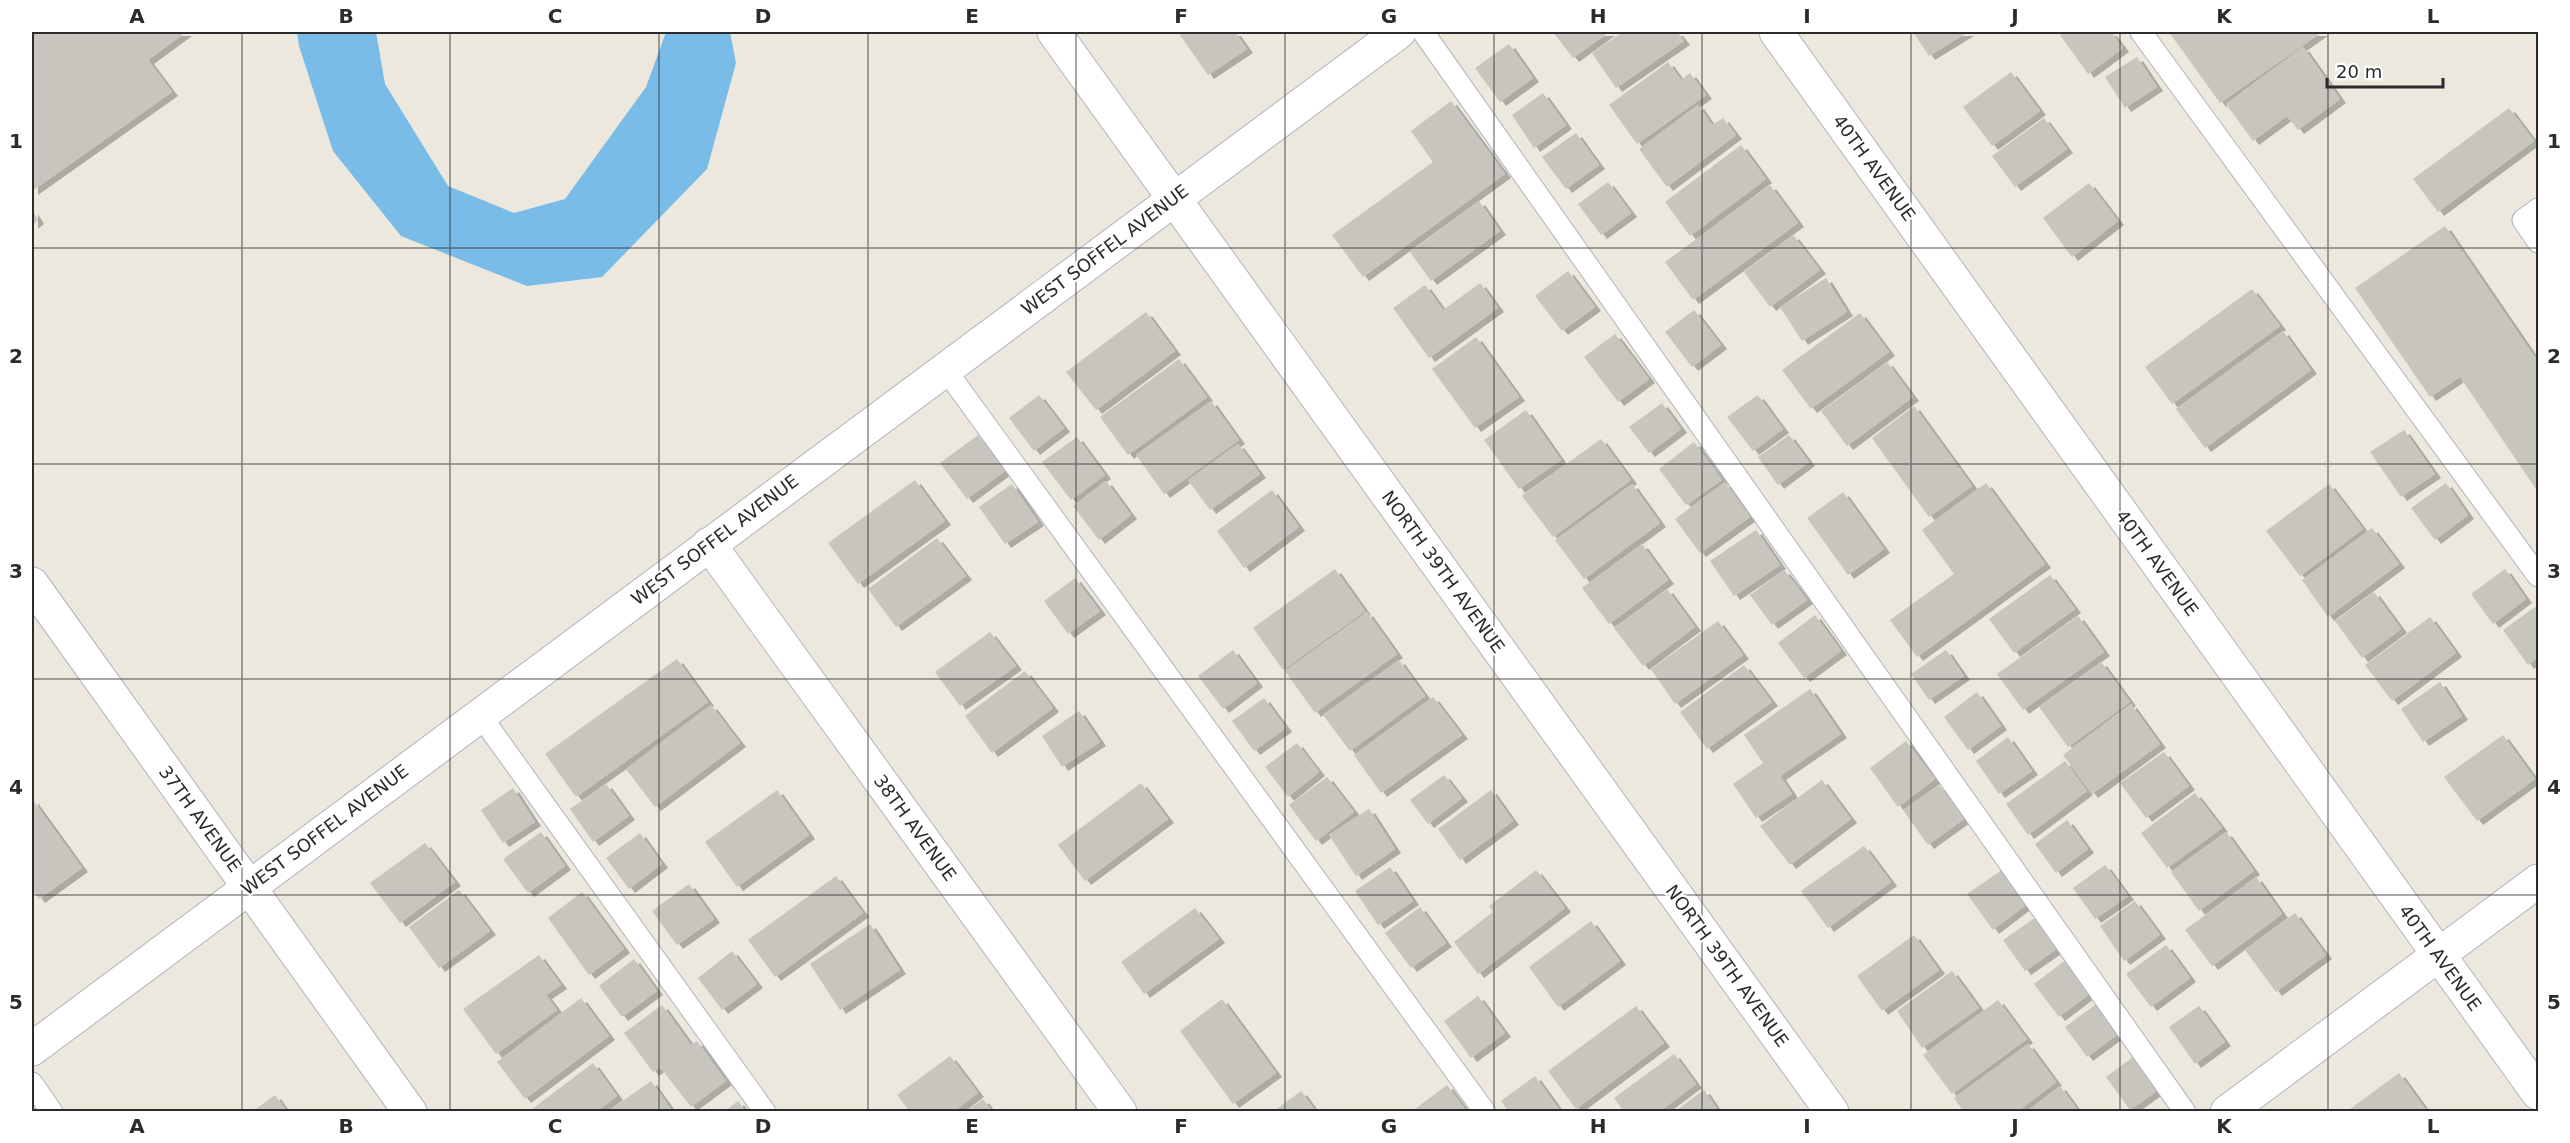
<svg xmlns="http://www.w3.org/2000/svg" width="2570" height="1143" font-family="'DejaVu Sans',sans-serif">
  <defs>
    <filter id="shadow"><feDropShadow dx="6" dy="4" stdDeviation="0" flood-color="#0004"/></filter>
  </defs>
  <rect width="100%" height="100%" fill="#ece8de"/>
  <!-- water -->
  <path fill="#78bce7" d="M297 32H376L385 84 448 186 514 213 565 199 646 87 666 32H730L736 63 707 169 602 277 527 286 401 236 333 151 299 46Z"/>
  <!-- building -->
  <path fill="#c8c4be" filter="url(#shadow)" d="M32 32H186L148 60 172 92 32 191Z
    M1178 32H1235L1247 49 1208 75Z
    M1553 32H1609L1573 58Z
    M1623 32H1677L1684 41 1616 88 1592 53Z
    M1913 32H1968L1929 56Z
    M2065 32H2111L2123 48 2088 74 2060 35Z
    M2169 32H2322L2220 103Z
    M1509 44 1533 78 1500 102 1475 68Z
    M2303 47 2340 99 2298 130 2287 116 2253 141 2226 104Z
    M2137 57 2157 87 2125 108 2105 77Z
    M1668 62 1681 80 1690 73 1706 95 1637 144 1609 105Z
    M2011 72 2040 111 1992 146 1963 107Z
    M1543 93 1566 125 1534 148 1512 115Z
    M1451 101 1505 174 1363 277 1332 235 1433 162 1411 131Z
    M1698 105 1712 125 1723 118 1736 135 1667 187 1639 149Z
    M2509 108 2534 141 2438 212 2413 179Z
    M2044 118 2067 149 2015 187 1992 156Z
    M1576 133 1599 165 1566 189 1542 157Z
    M1741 145 1766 179 1690 236 1665 202Z
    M1608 182 1631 213 1601 235 1578 204Z
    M2089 183 2118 221 2072 257 2043 218Z
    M1770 185 1798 223 1693 300 1665 262Z
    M1479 201 1500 231 1431 281 1410 252Z
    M32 210 38 220 32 225Z
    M2445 226 2538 362V492L2460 377 2430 397 2355 288Z
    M1793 235 1820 270 1770 307 1744 272Z
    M1568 271 1595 307 1562 331 1535 296Z
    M1826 278 1847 312 1802 341 1780 307Z
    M1480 283 1498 308 1429 358 1393 308 1425 285 1443 310Z
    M2252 289 2280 326 2172 404 2145 367Z
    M1694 310 1721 345 1692 367 1665 332Z
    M1146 312 1175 351 1096 410 1066 372Z
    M1860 313 1889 352 1811 409 1782 370Z
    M2283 331 2311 370 2205 448 2176 409Z
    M1615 334 1649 379 1618 402 1584 357Z
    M1476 337 1519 397 1475 428 1432 369Z
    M1179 359 1207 397 1128 455 1100 417Z
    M1887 362 1913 397 1847 446 1821 411Z
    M1039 395 1064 428 1034 451 1009 418Z
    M1758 395 1783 429 1753 451 1727 417Z
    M1211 401 1239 440 1164 494 1136 455Z
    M1662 403 1681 429 1649 453 1629 427Z
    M1914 406 1972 486 1929 517 1872 438Z
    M1526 410 1561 460 1519 489 1484 440Z
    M2404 430 2435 474 2401 497 2370 452Z
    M978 435 1005 471 967 499 940 463Z
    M1789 435 1809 462 1778 485 1758 457Z
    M1077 437 1105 475 1071 500 1042 462Z
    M1601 439 1631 480 1553 537 1522 496Z
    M1694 442 1722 480 1686 505 1659 469Z
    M1238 444 1260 474 1210 510 1188 480Z
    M915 480 945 521 858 584 828 543Z
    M1106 481 1131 515 1099 540 1073 506Z
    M1725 482 1750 517 1700 553 1675 519Z
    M1986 483 2045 564 1917 657 1890 620 1954 574 1922 530Z
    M2446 483 2468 515 2435 540 2411 508Z
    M1012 484 1038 522 1005 544 979 507Z
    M1632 484 1660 523 1584 579 1555 540Z
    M2329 484 2363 529 2300 576 2266 531Z
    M1272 490 1299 527 1244 568 1217 531Z
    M1843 492 1884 549 1848 575 1807 518Z
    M2372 528 2399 564 2328 617 2302 580Z
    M1756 530 1780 565 1734 596 1710 561Z
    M937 538 966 576 896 627 868 589Z
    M1642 544 1668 580 1609 624 1582 588Z
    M1335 569 1365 611 1283 670 1253 628Z
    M2505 569 2526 599 2493 624 2471 594Z
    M1784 570 1807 600 1772 625 1750 595Z
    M2050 575 2075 609 2014 653 1989 619Z
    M1075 578 1100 611 1068 634 1044 601Z
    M1667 589 1695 627 1643 666 1614 628Z
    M2374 592 2401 629 2362 658 2335 621Z
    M2535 607 2538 612V657L2528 665 2503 630Z
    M1367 612 1397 654 1315 713 1285 671Z
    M1815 615 1841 651 1804 678 1778 643Z
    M2078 616 2104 652 2023 710 1997 674Z
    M2430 617 2456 653 2392 701 2365 665Z
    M1718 621 1743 655 1675 704 1651 669Z
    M990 632 1016 666 960 706 935 672Z
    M1233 650 1257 683 1223 709 1198 676Z
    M1946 650 1964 676 1929 700 1911 674Z
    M677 659 708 702 576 797 545 754Z
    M1399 660 1425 696 1350 751 1323 715Z
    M2101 662 2130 702 2068 747 2039 707Z
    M1744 665 1772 702 1707 749 1680 712Z
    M1025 671 1053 708 992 753 965 716Z
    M2440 682 2462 716 2423 742 2401 709Z
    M1810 689 1841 734 1780 776 1792 794 1756 818 1733 784 1763 763 1744 735Z
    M1977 692 2001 726 1968 750 1944 717Z
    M1433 697 1462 735 1381 793 1354 755Z
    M1264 698 1286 728 1254 751 1232 721Z
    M2131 704 2160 744 2092 794 2063 755Z
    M711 705 740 743 655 807 626 769Z
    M1079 711 1100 742 1062 767 1042 736Z
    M2503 735 2535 779 2477 821 2444 777Z
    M2008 737 2032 771 1999 794 1976 761Z
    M1906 741 1935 779 1898 807 1870 768Z
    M1297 743 1319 772 1288 797 1265 767Z
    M2164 752 2189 786 2146 818 2120 783Z
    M2065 761 2087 791 2028 835 2006 804Z
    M1444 775 1462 798 1428 824 1410 800Z
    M1327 777 1354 812 1316 841 1289 805Z
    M1822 780 1851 819 1790 865 1760 826Z
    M1141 783 1168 819 1085 881 1058 845Z
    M606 784 629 816 593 842 570 809Z
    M1939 785 1964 819 1928 845 1903 810Z
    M513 788 535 822 503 843 481 810Z
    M777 790 809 835 737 887 705 842Z
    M1491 790 1513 821 1460 860 1438 829Z
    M2195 793 2222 828 2167 868 2141 833Z
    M32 799 82 868 39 899 32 889Z
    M1369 809 1395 849 1356 876 1329 835Z
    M2067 820 2088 849 2056 873 2035 844Z
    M541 832 565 866 528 893 503 859Z
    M2226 832 2254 871 2199 911 2171 872Z
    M640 833 662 864 629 889 606 858Z
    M425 843 455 882 400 923 370 883Z
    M1864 846 1891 882 1828 928 1801 891Z
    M2105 865 2128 896 2095 919 2073 888Z
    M1390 867 1413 901 1378 925 1355 891Z
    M1536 870 1565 908 1478 974 1454 942 1493 912 1489 906Z
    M2002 870 2027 904 1993 930 1967 894Z
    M836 876 863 913 775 977 748 940Z
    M2256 877 2282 914 2212 966 2185 930Z
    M689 884 714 919 677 945 652 911Z
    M459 890 490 931 439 968 409 927Z
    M582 892 624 949 589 975 548 918Z
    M2135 901 2160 935 2124 961 2100 926Z
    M1420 907 1446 943 1411 968 1385 933Z
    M1195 908 1219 939 1144 994 1121 962Z
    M2295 913 2326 955 2276 992 2245 950Z
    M2039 915 2061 946 2025 971 2003 940Z
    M1591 921 1620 961 1558 1007 1529 967Z
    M870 924 900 970 840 1010 810 964Z
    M1914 935 1939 970 1882 1011 1857 976Z
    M2166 945 2190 978 2151 1007 2126 974Z
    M732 951 757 984 722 1010 698 978Z
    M539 955 561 985 546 995 557 1010 496 1054 463 1009Z
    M634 959 657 991 622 1017 599 986Z
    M2067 959 2092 992 2059 1017 2034 984Z
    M1952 971 1979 1008 1922 1048 1897 1011Z
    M1478 996 1505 1033 1471 1058 1444 1021Z
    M581 998 609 1036 525 1099 497 1062Z
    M1222 999 1276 1073 1233 1104 1180 1031Z
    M1998 1000 2027 1039 1952 1094 1923 1055Z
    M2099 1002 2121 1032 2087 1057 2065 1027Z
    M662 1005 691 1045 697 1041 726 1081 691 1107 660 1067 653 1072 624 1033Z
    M1636 1006 1664 1043 1576 1109 1548 1071Z
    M2199 1006 2225 1042 2195 1064 2169 1027Z
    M2028 1044 2056 1082 2017 1112H1964L1954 1098Z
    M1674 1054 1696 1084 1659 1112H1624L1614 1098Z
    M2137 1054 2162 1087 2130 1110 2106 1077Z
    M950 1056 978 1093 953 1112H910L897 1095Z
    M593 1063 617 1096 596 1112H528Z
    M2399 1073 2426 1110 2424 1112H2346Z
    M1535 1076 1561 1112H1509L1501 1101Z
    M651 1081 673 1112H607Z
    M1447 1085 1467 1112H1411Z
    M2060 1086 2079 1112H2026Z
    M1704 1090 1719 1112H1674Z
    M1301 1091 1316 1112H1273Z
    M275 1095 287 1112H252Z
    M983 1099 992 1112H965Z
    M738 1101 746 1112H724Z"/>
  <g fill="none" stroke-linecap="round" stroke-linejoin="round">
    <defs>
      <path id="service" d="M1423 32 2185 1112
        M2141 32 2538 576
        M2538 209 2523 220 2538 242
        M945 369 1485 1112
        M480 715 765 1112
        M32 1083 52 1112"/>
      <path id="minor" d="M1054 32 1832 1112
        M1776 32 2538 1093
        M709 544 1120 1112
        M32 584 410 1112
        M32 1049 1399 32
        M2227 1112 2538 881"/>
    </defs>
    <!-- service casing -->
    <use href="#service" stroke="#b1b3be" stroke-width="23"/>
    <!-- minor casing -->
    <use href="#minor" stroke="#b1b3be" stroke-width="35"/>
    <!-- service -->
    <use href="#service" stroke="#fff" stroke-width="21"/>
    <!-- minor -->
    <use href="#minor" stroke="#fff" stroke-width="33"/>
  </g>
  <!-- grid -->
  <path fill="none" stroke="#2b2b2b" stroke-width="1.5" stroke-opacity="0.55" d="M242 32V1112M450 32V1112M659 32V1112M868 32V1112M1076 32V1112M1285 32V1112M1494 32V1112M1702 32V1112M1911 32V1112M2120 32V1112M2328 32V1112M32 248H2538M32 464H2538M32 679H2538M32 895H2538"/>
  <g text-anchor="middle" stroke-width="4.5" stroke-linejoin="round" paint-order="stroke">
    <!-- street labels -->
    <g font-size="18" fill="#2b2b2b" stroke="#fff">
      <text transform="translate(1874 168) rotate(54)" y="6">40TH AVENUE</text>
      <text transform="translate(1105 250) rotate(-37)" y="6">WEST SOFFEL AVENUE</text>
      <text transform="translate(715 540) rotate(-37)" y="6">WEST SOFFEL AVENUE</text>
      <text transform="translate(2157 563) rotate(54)" y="6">40TH AVENUE</text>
      <text transform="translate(1443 572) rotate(54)" y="6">NORTH 39TH AVENUE</text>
      <text transform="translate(200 819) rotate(54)" y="6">37TH AVENUE</text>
      <text transform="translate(915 828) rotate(54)" y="6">38TH AVENUE</text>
      <text transform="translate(325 830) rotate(-37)" y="6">WEST SOFFEL AVENUE</text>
      <text transform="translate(2440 958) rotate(54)" y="6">40TH AVENUE</text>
      <text transform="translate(1727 966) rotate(54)" y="6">NORTH 39TH AVENUE</text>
    </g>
  </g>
  <!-- border -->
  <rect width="2570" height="1143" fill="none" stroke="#ffffff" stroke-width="66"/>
  <!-- scale -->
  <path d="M2327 78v9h116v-9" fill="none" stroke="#2b2b2b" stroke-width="3"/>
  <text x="2336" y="78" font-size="18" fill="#2b2b2b" stroke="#ffffff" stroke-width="4.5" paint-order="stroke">20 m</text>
  <rect x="33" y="33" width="2504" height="1077" fill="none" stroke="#2b2b2b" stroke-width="2"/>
  <g font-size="20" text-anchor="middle" font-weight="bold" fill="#2b2b2b">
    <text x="137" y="23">A</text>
    <text x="346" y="23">B</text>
    <text x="555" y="23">C</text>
    <text x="763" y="23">D</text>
    <text x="972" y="23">E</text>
    <text x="1181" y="23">F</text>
    <text x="1389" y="23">G</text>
    <text x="1598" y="23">H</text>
    <text x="1807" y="23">I</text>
    <text x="2015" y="23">J</text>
    <text x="2224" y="23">K</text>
    <text x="2433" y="23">L</text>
    <text x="16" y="148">1</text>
    <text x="2554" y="148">1</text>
    <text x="16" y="363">2</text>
    <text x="2554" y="363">2</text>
    <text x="16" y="578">3</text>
    <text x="2554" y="578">3</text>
    <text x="16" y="794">4</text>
    <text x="2554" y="794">4</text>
    <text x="16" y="1009">5</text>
    <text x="2554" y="1009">5</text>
    <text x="137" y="1133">A</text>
    <text x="346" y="1133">B</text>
    <text x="555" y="1133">C</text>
    <text x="763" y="1133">D</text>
    <text x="972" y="1133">E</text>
    <text x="1181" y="1133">F</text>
    <text x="1389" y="1133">G</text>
    <text x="1598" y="1133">H</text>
    <text x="1807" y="1133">I</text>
    <text x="2015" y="1133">J</text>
    <text x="2224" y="1133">K</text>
    <text x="2433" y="1133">L</text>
  </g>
</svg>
